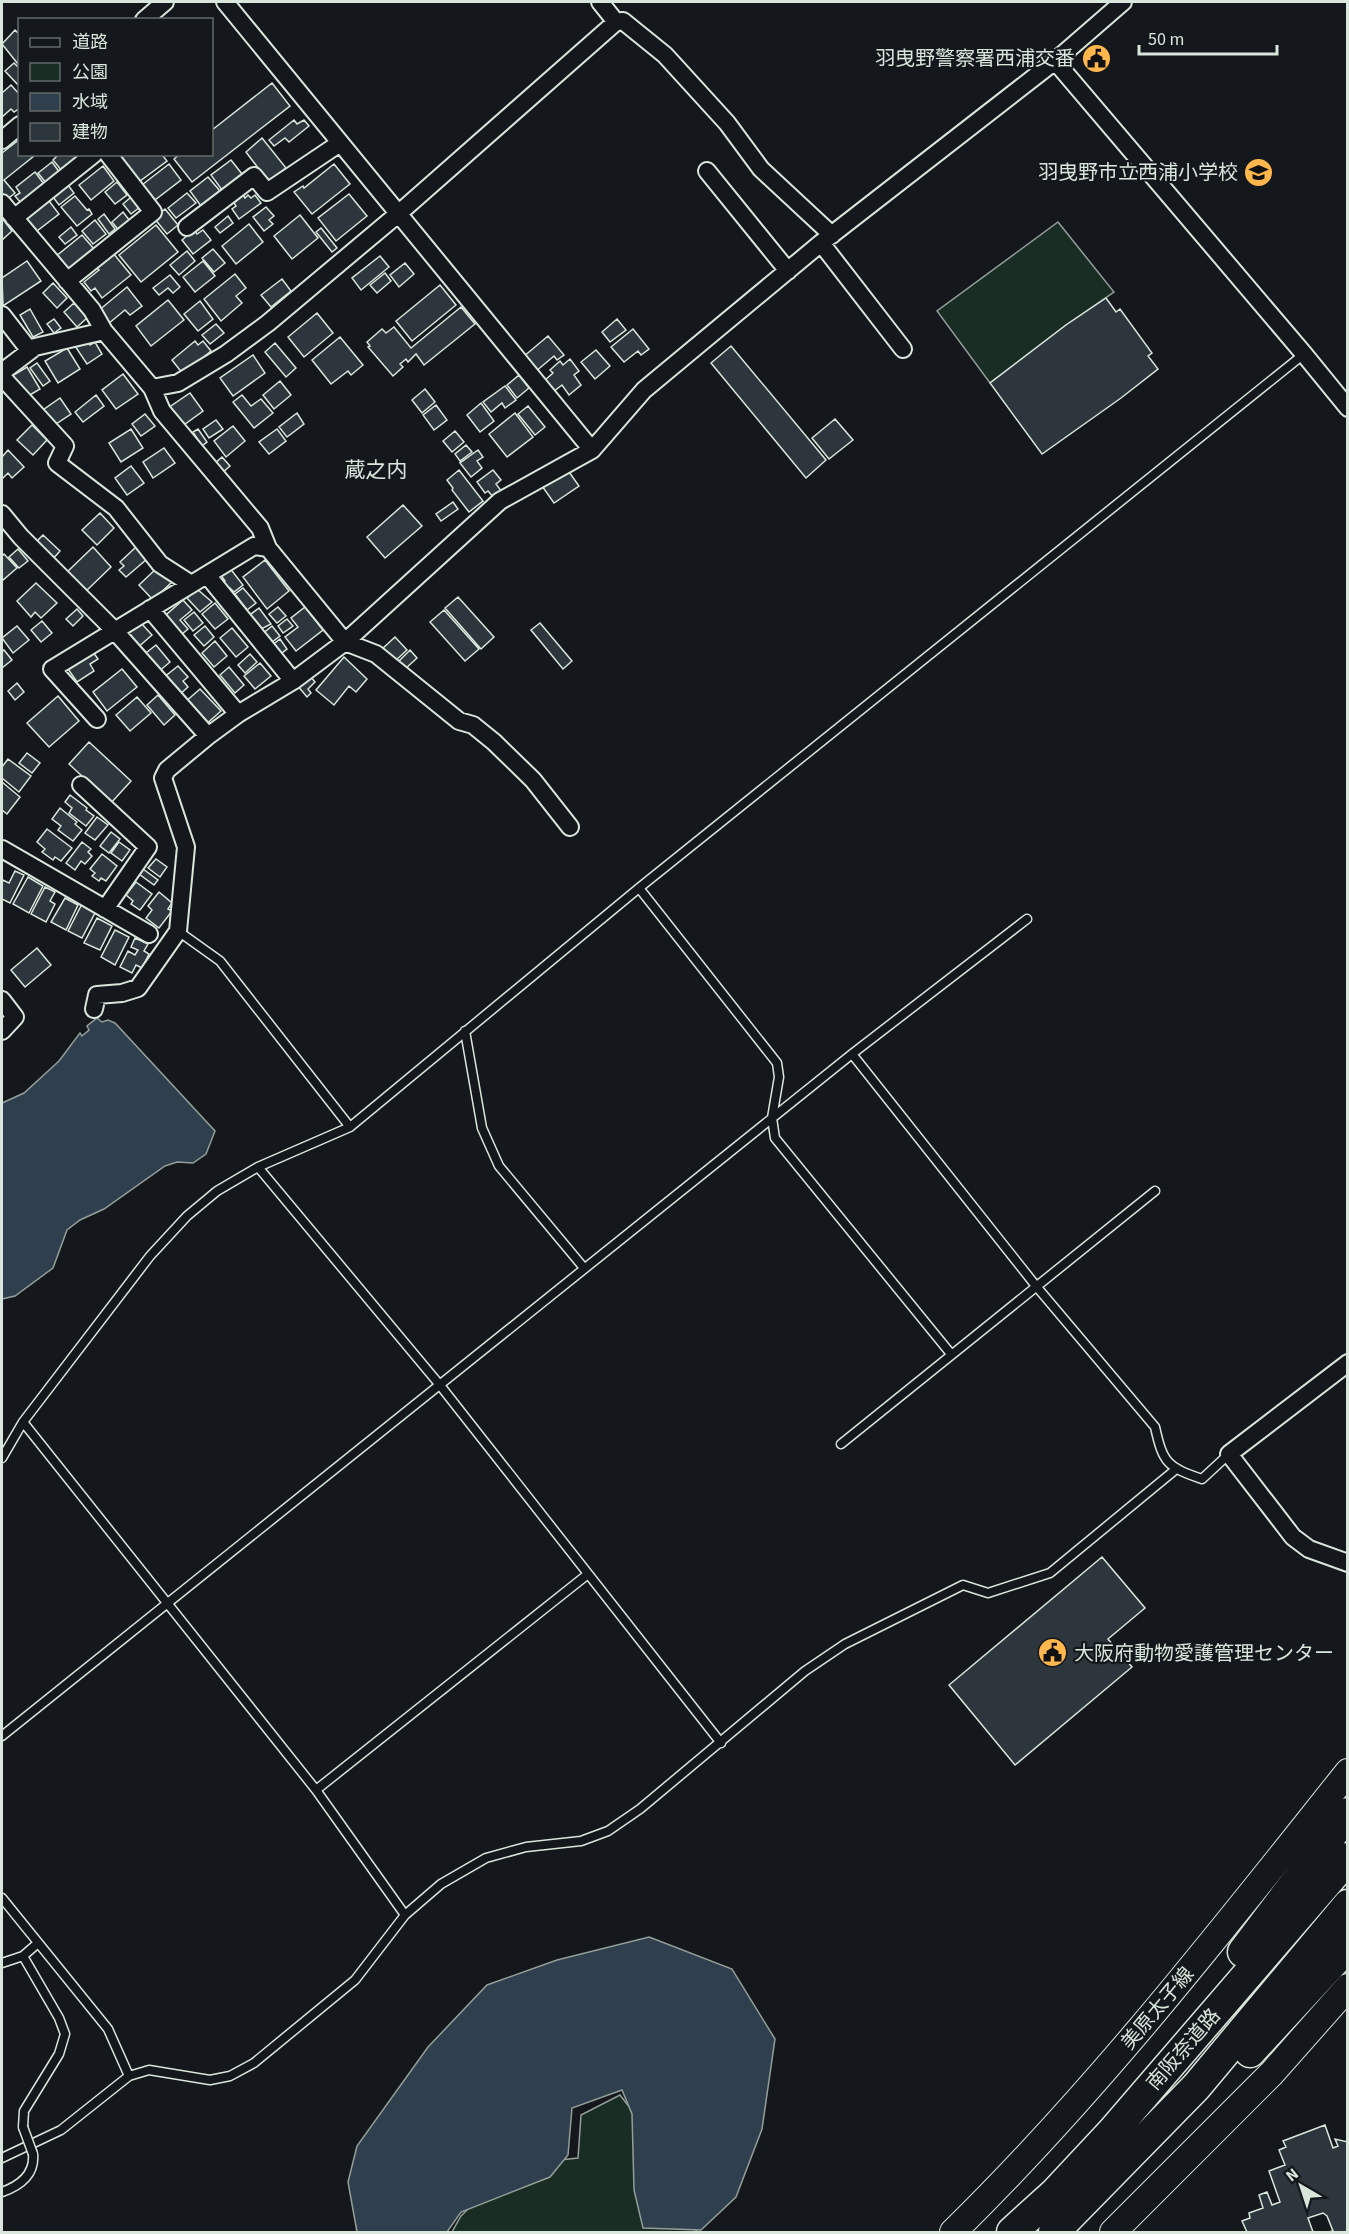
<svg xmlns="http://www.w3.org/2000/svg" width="1349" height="2234" font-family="'Source Sans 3','Noto Sans JP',sans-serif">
  <rect width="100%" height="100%" fill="#14181c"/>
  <!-- green -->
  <path fill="#1a2d24" stroke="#939e99" stroke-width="1.5" d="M1058 222 1114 292 1066 325 990 383 937 311Z
    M620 2095 648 2131 682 2206 697 2232H452L461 2216 513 2165 578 2158 581 2115Z"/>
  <!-- water -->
  <path fill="#2f3f4d" stroke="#939e99" stroke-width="1.5" d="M97 1018 102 1022 108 1020 115 1023 215 1131 206 1154 193 1163 177 1162 165 1166 104 1209 80 1220 67 1230 53 1268 15 1296 2 1299V1103L24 1093 59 1061 80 1033 82 1036 89 1030 87 1026Z
    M649 1937 732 1969 775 2039 762 2129 736 2197 701 2230 643 2228 634 2190 632 2114 622 2090 572 2108 568 2155 550 2177 461 2212 447 2232H357L348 2182 357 2146 428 2047 487 1985 557 1960Z"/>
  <!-- building -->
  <path fill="#2c363c" stroke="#d8e6dc" stroke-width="1.5" d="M15 30 20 35 18 64 2 44Z
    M14 63 20 69V87L5 71Z
    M272 83 290 106 192 182 174 159 180 154H212V130Z
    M11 85 20 95V108L14 112 11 109 2 117V93Z
    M294 120 297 124 304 120 309 126 289 142 285 138 274 146 269 140Z
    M262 138 286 168 268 181 246 152Z
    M20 139V154L34 156 4 180 15 193 5 201 2 196V153Z
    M59 154H81L62 171 53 160Z
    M113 154H164L163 156 167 161 136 184Z
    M231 160 242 174 222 190 211 175Z
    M52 162 60 173 47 184 38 173Z
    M169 164 181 180 151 203 138 188Z
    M334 164 350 184 312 214 294 192 303 186 304 188Z
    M103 166 114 181 91 200 79 185Z
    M35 172 44 184 21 203 15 196 20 193 16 187Z
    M208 177 220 191 201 206 190 191Z
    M117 182 127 195 115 204 105 192Z
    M68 185 74 193 59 205 53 197Z
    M187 193 196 203 176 218 168 208Z
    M349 194 367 216 336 241 318 218Z
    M243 195 245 198 248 195 251 198 255 195 261 203 239 219 232 209 236 206 234 203Z
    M75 196 87 210 89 209 92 214 77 226 61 207Z
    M46 197 59 214 33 234 20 218Z
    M131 197 140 207 131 214 123 204Z
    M266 207 274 216 269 220 273 224 264 231 253 217Z
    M165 209 178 225 167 234 154 218Z
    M123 212 133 225 121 233 112 222Z
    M104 214 115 229 109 234 98 219Z
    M300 215 318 238 292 259 274 236Z
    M228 216 233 223 220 233 215 227Z
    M2 218 12 231 2 240Z
    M95 220 106 234 93 244 82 231Z
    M249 224 263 242 236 264 222 246Z
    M156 225 178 252 141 282 119 255Z
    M71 227 77 235 65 244 59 237Z
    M321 228 337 248 332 252 316 232Z
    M194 230 197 234 203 230 211 240 193 254 182 240Z
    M82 235 94 249 66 271 55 257Z
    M213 249 225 263 214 272 202 258Z
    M187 251 195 261 179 275 170 265Z
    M113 253 131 275 102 298 95 288 91 291 84 282 99 270 96 267Z
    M380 256 389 267 361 290 352 278Z
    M27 261 41 281 3 306 2 278Z
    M203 261 215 276 195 292 183 277Z
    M405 263 414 274 399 287 390 275Z
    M385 273 391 281 377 293 370 285Z
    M235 274 246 288 236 296 242 303 221 321 204 299Z
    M170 275 180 287 173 293 168 288 159 295 153 288Z
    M282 279 291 291 271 307 261 295Z
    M53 283 67 298 57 308 43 293Z
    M440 285 456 305 412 341 396 321Z
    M127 287 142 306 130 315 125 310 108 324 98 311Z
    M1106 298 1116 312 1120 309 1152 353 1148 356 1158 369 1121 398 1042 454 990 383 1066 325Z
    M168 300 184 320 151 346 136 326Z
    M200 301 213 319 198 331 184 314Z
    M74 303 87 318 77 327 64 312Z
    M461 307 475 324 424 365 416 354 408 362 406 359 400 364 403 367 393 376 368 347 370 346 367 342 382 329 386 333 394 327 411 348Z
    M30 309 43 332 33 337 20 315Z
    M317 313 333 333 304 357 288 337Z
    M54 319 61 328 54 333 47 324Z
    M617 319 626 330 610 342 602 332Z
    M216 324 224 333 210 344 202 335Z
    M633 329 649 349 641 355 638 351 624 362 611 347Z
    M548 336 564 355 557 360 554 356 535 372 523 357Z
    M340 337 363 365 351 375 348 371 331 384 312 360Z
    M86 339 90 345 95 342 102 354 87 364 75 346Z
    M195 341 198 345 203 341 211 351 183 374 172 360Z
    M275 343 296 368 286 377 265 352Z
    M731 346 826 460 806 478 711 363Z
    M67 348 80 369 58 383 45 361Z
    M596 350 610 366 595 379 581 362Z
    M253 355 265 373 233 396 220 378Z
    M570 359 579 371 574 375 581 385 569 395 562 385 553 392 544 381 553 373 550 370 560 361 563 365Z
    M37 363 50 381 43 386 30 368Z
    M27 367 40 389 25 398 12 376Z
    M123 374 138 394 116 409 102 390Z
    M519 375 529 388 517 398 507 385Z
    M280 381 291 395 274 409 263 395Z
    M505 386 516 400 505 408 502 403 491 412 483 402Z
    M425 389 435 402 422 413 412 400Z
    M190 393 203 411 181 427 168 408Z
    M96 395 104 406 83 422 75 412Z
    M242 395 251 406 261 399 273 413 254 428 233 402Z
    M60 398 71 414 50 428 40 412Z
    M481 403 494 421 480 432 467 415Z
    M436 405 447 420 434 430 423 415Z
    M528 406 545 427 535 435 518 414Z
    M297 413 304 424 287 437 279 427Z
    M515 413 533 437 507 457 489 434Z
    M145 414 155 426 141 436 132 424Z
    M835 419 853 440 829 459 812 438Z
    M216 420 223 429 209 438 203 429Z
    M32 425 47 440 33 455 17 440Z
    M233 426 245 441 226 457 214 441Z
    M131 429 143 448 121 462 109 443Z
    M198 429 207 442 202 446 193 432Z
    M277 429 286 441 269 454 259 442Z
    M455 431 464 442 452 452 443 441Z
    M466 445 472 452 460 461 455 454Z
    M164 448 175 463 153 478 143 462Z
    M8 450 24 467 12 478 8 473 2 479V457Z
    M478 450 483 457 477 461 482 468 471 477 460 463Z
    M222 457 230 466 221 474 213 465Z
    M131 466 144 483 127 495 115 478Z
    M567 469 579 486 554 503 542 486Z
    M459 470 483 501 469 512 452 490 453 488 447 480Z
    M493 470 501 480 496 484 502 492 494 498 488 491 485 493 477 482Z
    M453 502 458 509 441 521 436 514Z
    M403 505 422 526 385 558 367 537Z
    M100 513 114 528 97 545 82 530Z
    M43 535 60 551 51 561 33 545Z
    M93 547 111 567 84 593 65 574Z
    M136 547 147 559 126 577 119 570 124 566 120 562Z
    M18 549 28 561 19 568 9 557Z
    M4 554 17 568 3 580 2 578V556Z
    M265 560 289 591 267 609 243 577Z
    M159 566 173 581 153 600 139 585Z
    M229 567 243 585 234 592 230 588 228 590 223 583 225 581 220 574Z
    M36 583 57 603 41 618 35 612 31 617 17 601Z
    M243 588 256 603 247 610 235 594Z
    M197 589 212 602 200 612 187 598Z
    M458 597 494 637 481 649 445 608Z
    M183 600 192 610 180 620 188 629 181 635 166 617 167 614Z
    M215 603 228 619 215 629 202 614Z
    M278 607 286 616 277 623 269 614Z
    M305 607 323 630 296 651 285 637 298 627 291 618Z
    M259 608 271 624 257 631 247 617Z
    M77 609 83 616 73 626 66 619Z
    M444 610 479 649 465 661 430 622Z
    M194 612 203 623 193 631 184 620Z
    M287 619 293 626 283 633 278 626Z
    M42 621 52 633 41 642 31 630Z
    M141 623 152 635 136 649 125 636Z
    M540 623 572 661 563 669 531 630Z
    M17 626 29 640 13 653 2 638Z
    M205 626 214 637 204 646 194 635Z
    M272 626 280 636 268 645 261 635Z
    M232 628 248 647 236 657 220 638Z
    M395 637 407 650 394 662 382 649Z
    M280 639 287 649 278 656 271 646Z
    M215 641 227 656 214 667 202 653Z
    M156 645 170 662 157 673 142 656Z
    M91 649 98 659 90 664 94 671 77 682 66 666Z
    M4 650 12 660 2 668V651Z
    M410 650 417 658 404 670 397 663Z
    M250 654 257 662 245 673 238 665Z
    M344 657 367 679 356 692 349 686 334 705 316 690Z
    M260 663 271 676 255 689 244 676Z
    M178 666 188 677 183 681 188 687 178 696 163 678Z
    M229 667 244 685 235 693 220 675Z
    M122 669 137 687 107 711 93 692Z
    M309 675 315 682 308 689 311 693 307 697 297 685Z
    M17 683 24 692 15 700 8 691Z
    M200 689 221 711 204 726 184 703Z
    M158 695 175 715 164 725 147 705Z
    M58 696 79 721 49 747 27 723Z
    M137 697 151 713 130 731 116 715Z
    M89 742 131 781 111 803 69 764Z
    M27 753 40 763 32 773 19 763Z
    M8 759 31 776 19 792 2 778V767Z
    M2 782 20 797 7 814 2 810Z
    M70 795 87 808 86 810 94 816 86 826 69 813 72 808 65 802Z
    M60 808 77 822 75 824 82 830 73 841 58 830 61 826 52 819Z
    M97 817 108 825 95 840 85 833Z
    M47 829 72 848 61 861 55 857 53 860 42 852 45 849 37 842Z
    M111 832 120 839 109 853 100 846Z
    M82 842 91 849 88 852 92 856 85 864 81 861 75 870 66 863Z
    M119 842 130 850 122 861 111 853Z
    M102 854 117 866 106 881 101 878 99 881 92 876 95 873 90 869Z
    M156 859 167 867 160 877 148 868Z
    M143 869 158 880 154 885 139 874Z
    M15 871 24 875 10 903 2 899V883L3 880 9 883Z
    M28 877 43 886 29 913 13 904Z
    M136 882 152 894 140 910 131 904 133 901 126 895Z
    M45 887 55 892 50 901 55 904 46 922 31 914Z
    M159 892 172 903 168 909 172 911 159 928 146 918 152 910 148 906Z
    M65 898 78 905 66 930 51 922Z
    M82 904 96 911 82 938 68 931Z
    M97 918 112 926 100 950 84 943Z
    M115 930 129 937 115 965 101 957Z
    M135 938 148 944 144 951 149 954 142 968 136 965 132 973 120 967 128 951 135 955 138 950 131 947Z
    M37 948 51 965 25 987 11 970Z
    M1102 1557 1145 1608 1108 1639 1132 1667 1015 1765 949 1685Z
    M1325 2125 1333 2148 1338 2146 1335 2139 1348 2142V2232H1328L1333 2231 1327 2216 1323 2213 1308 2218 1313 2232H1247L1242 2221 1250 2218 1249 2213 1263 2208 1259 2195 1267 2192 1272 2205 1280 2202 1269 2171 1285 2165 1279 2150 1286 2147 1283 2141Z"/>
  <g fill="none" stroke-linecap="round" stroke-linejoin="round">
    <defs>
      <path id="lane" d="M639 888 777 1063 779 1077 772 1118 775 1138 951 1354
        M178 931 220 961 350 1127
        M465 1031 482 1128 499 1166 584 1268
        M852 1054 1036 1286 1155 1427C1163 1463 1167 1467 1202 1479L1229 1454
        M258 1167 439 1384 721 1743
        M23 1422 316 1790 405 1915
        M841 1444 1155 1191
        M2 1458 23 1422 150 1256 187 1216 217 1191 258 1167 350 1127 639 888 1304 354
        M2 1736 852 1054 1027 919
        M316 1790 588 1574
        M2 1898 108 2029 129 2076
        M23 1956 38 1943
        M2 1963 23 1956 59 2018 65 2034 59 2054 24 2111 23 2127
        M2 2158 61 2130 129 2076 149 2070 210 2080 230 2076 254 2063 355 1980 405 1915 441 1884 486 1858 526 1847 581 1841 608 1831 640 1809 805 1671 845 1644 963 1585 988 1593 1050 1573 1175 1470
        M2 2192C19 2186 35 2175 33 2154"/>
      <path id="street" d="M225 2 592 450
        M144 20 165 2
        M616 22 623 21 665 55 727 123 761 169 832 235
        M1055 61 1304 354 1348 408
        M2 140 20 125
        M707 171 788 271
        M2 203 92 310 104 331 152 388 162 411 260 528 268 548 345 642 376 654 459 721 473 725 494 742 533 780 570 827
        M14 218 94 154
        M187 227 254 176 267 192 340 143
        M821 243 903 349
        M67 281 153 212 108 154
        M2 315 30 351
        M2 372 35 347 104 331
        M2 377 65 446 57 463 116 508 160 564 191 584
        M152 388 178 383 226 354 268 323 398 214 616 22 600 2
        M2 514 21 537 114 630 208 736
        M207 575 293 681
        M150 609 238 714
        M97 719 52 669 254 546 268 548
        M81 785 148 847 105 909
        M2 849 149 934
        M2 1000 15 1017 2 1031
        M94 1009 97 995 122 993 138 988 178 931 186 847 163 778 167 770 208 736 238 714 293 681 345 642 500 501 592 450 644 390 821 243 1055 61 1123 2
        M1348 1363 1229 1454 1293 1537 1309 1549 1348 1563"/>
      <path id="primary" d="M953 2232C1097 2091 1222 1930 1348 1772
        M1113 2232 1272 2073 1348 1987"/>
      <path id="highway" d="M1243 1952 1348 1813
        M1250 2052 1348 1946
        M1012 2232 1055 2193 1112 2132 1348 1858
        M1054 2232 1196 2087 1348 1905"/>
    </defs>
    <!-- lane casing -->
    <use href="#lane" stroke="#d8e6dc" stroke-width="11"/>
    <!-- street casing -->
    <use href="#street" stroke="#d8e6dc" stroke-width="20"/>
    <!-- primary casing -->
    <use href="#primary" stroke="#d8e6dc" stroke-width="28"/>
    <!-- highway casing -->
    <use href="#highway" stroke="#d8e6dc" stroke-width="33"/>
    <!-- lane -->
    <use href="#lane" stroke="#14181c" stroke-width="8"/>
    <!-- street -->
    <use href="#street" stroke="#14181c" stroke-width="16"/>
    <!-- primary -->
    <use href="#primary" stroke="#14181c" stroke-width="26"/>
    <!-- highway -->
    <use href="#highway" stroke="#14181c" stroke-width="30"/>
    <defs>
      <path id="lane-bridge" d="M23 2127 33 2154"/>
    </defs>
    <!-- lane-bridge casing -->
    <use href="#lane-bridge" stroke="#d8e6dc" stroke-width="11" stroke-linecap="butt"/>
    <!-- lane-bridge -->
    <use href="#lane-bridge" stroke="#14181c" stroke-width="8"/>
  </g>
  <!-- icons -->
  <defs>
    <symbol id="civic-disc" viewBox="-11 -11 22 22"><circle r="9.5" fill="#ffb74d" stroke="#14181c"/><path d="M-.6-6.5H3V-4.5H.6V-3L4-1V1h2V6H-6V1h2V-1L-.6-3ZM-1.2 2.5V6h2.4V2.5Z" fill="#111"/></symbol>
    <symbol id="school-disc" viewBox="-11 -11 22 22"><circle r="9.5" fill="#ffb74d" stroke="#14181c"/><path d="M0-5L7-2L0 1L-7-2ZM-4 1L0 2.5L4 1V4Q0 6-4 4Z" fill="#111"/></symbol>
  </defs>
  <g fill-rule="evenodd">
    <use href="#civic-disc" x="1080" y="42" width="33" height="33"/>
    <use href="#school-disc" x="1242" y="156" width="33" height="33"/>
    <use href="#civic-disc" x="1036" y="1636" width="33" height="33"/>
  </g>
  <g text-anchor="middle" stroke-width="4.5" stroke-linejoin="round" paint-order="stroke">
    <!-- poi labels -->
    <g font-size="20" fill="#d8e6dc" stroke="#14181c" text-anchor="end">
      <text x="1075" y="65">羽曳野警察署西浦交番</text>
      <text x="1238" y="179">羽曳野市立西浦小学校</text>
      <text x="1074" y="1660" text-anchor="start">大阪府動物愛護管理センター</text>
    </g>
    <!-- street labels -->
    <g font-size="20" fill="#d8e6dc" stroke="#14181c">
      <text transform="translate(1157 2008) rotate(-50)" y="7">美原太子線</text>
      <text transform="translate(1183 2049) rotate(-49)" y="7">南阪奈道路</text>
    </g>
    <!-- neighbourhood labels -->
    <g font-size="21" fill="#d8e6dc" stroke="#14181c">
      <text x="376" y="477">蔵之内</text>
    </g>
  </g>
  <!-- border -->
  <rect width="1349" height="2234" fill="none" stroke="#d8e6dc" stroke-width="6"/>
  <!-- legend -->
  <rect x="18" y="18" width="195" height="138" fill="#14181c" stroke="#626a69" stroke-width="1.5"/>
  <rect x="30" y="38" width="30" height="9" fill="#14181c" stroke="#626a69" stroke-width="1.5"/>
  <text x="72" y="48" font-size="18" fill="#d8e6dc">道路</text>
  <rect x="30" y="63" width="30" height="18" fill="#1a2d24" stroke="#626a69" stroke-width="1.5"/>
  <text x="72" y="78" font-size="18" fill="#d8e6dc">公園</text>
  <rect x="30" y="93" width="30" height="18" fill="#2f3f4d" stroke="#626a69" stroke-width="1.5"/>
  <text x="72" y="108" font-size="18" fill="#d8e6dc">水域</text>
  <rect x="30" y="123" width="30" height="18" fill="#2c363c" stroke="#626a69" stroke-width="1.5"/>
  <text x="72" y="138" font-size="18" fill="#d8e6dc">建物</text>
  <!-- north arrow -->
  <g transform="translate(1301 2186) rotate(321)" stroke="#14181c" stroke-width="4.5" paint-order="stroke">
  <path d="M0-4.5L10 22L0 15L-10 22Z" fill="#d8e6dc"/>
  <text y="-9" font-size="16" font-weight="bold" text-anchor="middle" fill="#d8e6dc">N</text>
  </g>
  <!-- scale -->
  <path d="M1139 45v9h138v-9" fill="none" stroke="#d8e6dc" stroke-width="3"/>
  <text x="1148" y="45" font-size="18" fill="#d8e6dc" stroke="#14181c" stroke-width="4.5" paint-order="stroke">50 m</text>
</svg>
